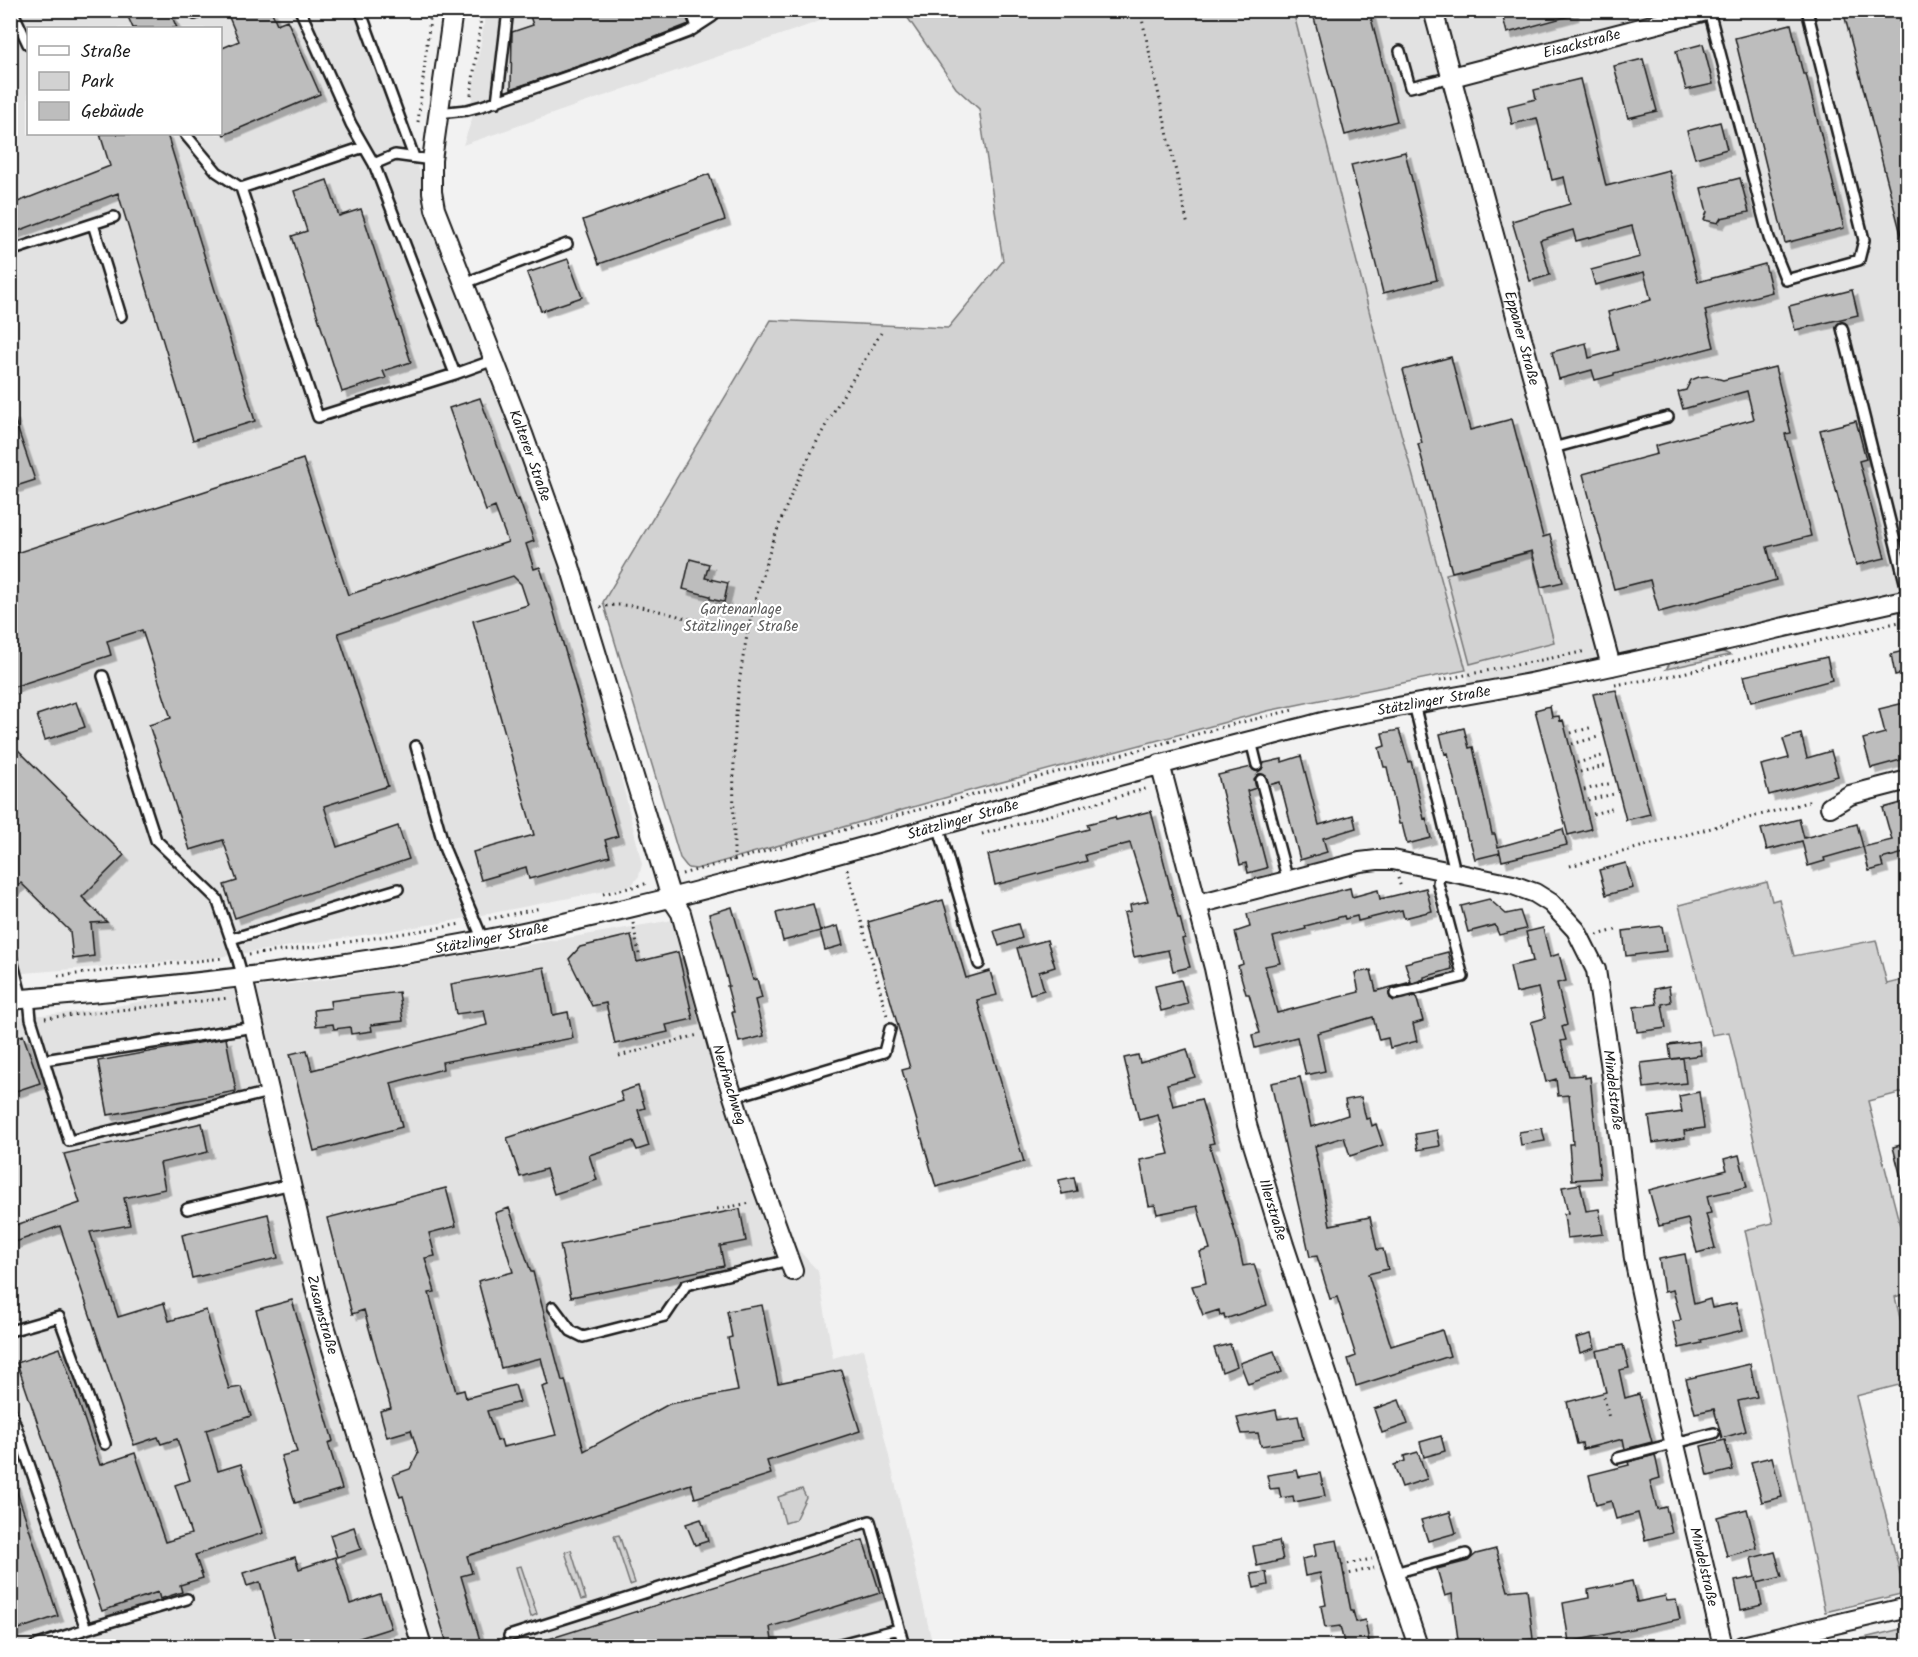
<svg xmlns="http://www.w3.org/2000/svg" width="1918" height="1657" font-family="Kalam,sans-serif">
  <defs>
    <filter id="shadow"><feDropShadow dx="5.5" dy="5.5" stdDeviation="0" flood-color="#0004"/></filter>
  </defs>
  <rect width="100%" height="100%" fill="#f2f2f2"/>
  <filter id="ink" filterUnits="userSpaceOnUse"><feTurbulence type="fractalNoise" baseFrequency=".0167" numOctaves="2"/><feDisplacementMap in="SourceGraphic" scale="12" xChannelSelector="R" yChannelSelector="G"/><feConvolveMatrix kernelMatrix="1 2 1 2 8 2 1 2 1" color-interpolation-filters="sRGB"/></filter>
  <g filter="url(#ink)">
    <!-- built -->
    <path fill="#e2e2e2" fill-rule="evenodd" d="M11 11H355L471 299 569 563 642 864 639 876 631 886 441 923 212 958 11 974ZM28 28H220V134H28Z
      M486 11H849L463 145 472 119V96Z
      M1293 11H1907V599L1472 693 1389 389Z
      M673 920 791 1242 818 1271 833 1358 864 1349 933 1646H11V1018L94 1010 160 998 315 981Z"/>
    <!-- green -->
    <path fill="#d2d2d2" stroke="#777" stroke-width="1.5" d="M903 11H1293L1389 389 1466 670 1267 711 976 789 696 869 688 868 680 858 603 602 771 320 948 328 1003 261 979 109 956 88Z
      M1531 552 1554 642 1470 664 1446 574Z
      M1721 651 1730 655 1666 669 1671 662Z
      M1767 882 1772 901 1779 899 1794 956 1876 940 1887 984 1907 979V1091L1868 1101 1907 1253V1293L1895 1297 1907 1347V1383L1856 1396 1905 1593 1825 1612 1745 1230 1773 1223 1729 1032 1712 1035 1679 905Z
      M802 1489 806 1497 795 1520 785 1523 778 1497Z
      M619 1535 635 1583 630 1585 614 1536Z
      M571 1550 586 1599 581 1600 565 1552Z
      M521 1566 537 1614 531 1617 516 1567Z
      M1907 1627V1646H1831L1901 1629Z"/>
    <!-- building -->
    <path fill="#bdbdbd" stroke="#1c1c1c" stroke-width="1.5" filter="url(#shadow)" d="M125 10H169L177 28H133Z
      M226 10H271L277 24 287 20 320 94 224 135 220 126V49L239 41Z
      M528 10H684L689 24 602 58 511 89 512 32 533 25Z
      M1312 10H1369L1397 121 1345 135Z
      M1501 10H1573V15L1507 33Z
      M1843 10H1908V242H1903Z
      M1791 24 1803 74H1806L1844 228 1785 243 1735 38Z
      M1703 44 1713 84 1686 90 1676 51Z
      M1643 59 1657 111 1628 118 1614 66Z
      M1580 79 1606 186 1669 170 1698 282 1765 264 1772 292 1705 310 1714 347 1614 373V375L1595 380 1592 370 1559 379 1552 352 1586 343 1589 358 1618 350 1608 312 1651 300 1644 272 1595 285 1591 270 1640 257 1632 226 1576 241 1573 230 1540 240 1550 275 1530 281 1512 221 1570 204 1564 177 1552 180 1537 118 1512 124 1508 106 1536 99 1534 90Z
      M1720 122 1727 149 1695 158 1687 131Z
      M100 134H167L255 421 193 440 118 193 10 234V205L110 166Z
      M1405 152 1437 280 1383 293 1351 165Z
      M709 174 725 220 599 264 583 220Z
      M1740 178 1749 212 1721 218 1718 223 1704 220 1707 212 1701 188Z
      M327 180 339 216 361 209 411 362 383 371 386 378 342 392 292 236 307 231 294 191Z
      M568 259 582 297 541 311 527 273Z
      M1852 290 1858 315 1795 330 1789 306Z
      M1451 357 1470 430 1512 419 1543 537 1550 535 1563 582 1541 587 1532 551 1452 572 1418 444 1422 443 1403 370Z
      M1775 367 1791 433 1785 434 1811 536 1767 547 1776 580 1659 612 1650 580 1614 589 1583 474 1657 454 1655 446 1754 419 1747 391 1683 409 1678 392 1686 390 1691 380 1699 377 1709 376 1723 380Z
      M480 398 517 500 519 499 534 541 526 544 534 569 540 567 552 605 618 836 605 840 610 856 529 879 526 867 481 880 473 852 534 835 473 621 528 605 521 584 513 576 338 633 388 786 324 806 337 847 398 826 409 859 235 918 224 885 237 881 223 840 190 850 149 725 171 718 142 630 107 641 111 655 10 688V555L303 459 348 595 508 542 495 507 486 511 449 408Z
      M10 415H13L35 480 10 488Z
      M1856 421 1866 459 1859 461 1885 558 1856 565 1820 430Z
      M690 559 709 564 705 578 728 583 724 602 710 599V596L683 589Z
      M1908 650V672L1895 675 1891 654Z
      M1827 657 1832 680 1751 702 1744 676Z
      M1616 690 1650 814 1626 820 1593 694Z
      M76 702 85 727 45 740 37 715Z
      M1908 702V758L1871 768 1863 739 1885 733 1879 709Z
      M1550 706 1552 717 1559 716 1560 721 1563 720 1591 829 1568 835 1535 710Z
      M1464 728 1469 748 1473 747 1492 834H1495L1498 847 1563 829 1567 845 1502 861 1499 849 1500 853 1475 859 1470 840H1468L1448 753 1445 754 1440 734Z
      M1399 730 1409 762 1411 761 1424 819 1426 818 1431 838 1407 844 1402 824H1399L1387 767H1384L1379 748 1385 746 1382 733Z
      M1801 734 1807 758 1831 751 1838 776 1769 795 1761 765 1789 758 1783 739Z
      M10 742 124 855 82 897 107 922 91 923 94 956 73 959 70 931 21 883 10 892Z
      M1301 756 1319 825 1353 815 1356 828 1323 838 1327 852 1300 860 1280 782 1269 785 1266 776 1259 774 1254 779 1256 788 1247 791 1267 868 1248 873 1246 863 1240 865 1218 775 1251 767 1253 770 1258 772 1262 769 1264 763 1282 759V762Z
      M1908 801V852L1881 859 1883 867 1869 871 1863 847 1892 840 1883 808Z
      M1151 811 1178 918H1180L1185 938 1182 939 1190 967 1173 971 1168 950 1134 957 1124 913 1131 911 1130 905 1148 901 1130 843 1085 855 1087 861 995 885 988 855 1089 829 1087 824 1115 817 1116 820Z
      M1799 819 1804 838 1857 824 1863 847 1824 858 1825 861 1808 866 1802 841 1767 850 1761 829Z
      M1626 863 1633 888 1606 895 1599 870Z
      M1350 888 1352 897 1378 890 1380 899 1426 888 1432 911 1404 918 1402 910 1358 921 1357 916 1345 919 1344 916 1305 926 1306 929 1273 937 1280 963 1265 966 1277 1013 1359 992 1355 973 1371 970 1376 991 1411 982 1405 963 1448 952 1452 969 1424 977V979L1413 983 1393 987 1389 992 1390 998 1394 1001 1416 996 1423 1021 1413 1024 1417 1041 1390 1048 1388 1038 1379 1040 1373 1017 1317 1033 1325 1071 1306 1075 1297 1037 1255 1048 1252 1035 1260 1033 1249 994H1246L1238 966 1243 964 1235 932 1250 927 1247 914Z
      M1489 899 1506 914 1520 911 1526 929 1499 935 1495 925 1468 932 1461 906Z
      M943 900 966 978 990 971 997 995 977 1000 1024 1162 936 1187 902 1070 910 1068 868 922Z
      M813 904 820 931 783 941 776 913Z
      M732 907 753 980 757 979 762 998 755 1000 764 1036 739 1042 732 1012H734L727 986H729L709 914Z
      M1018 924 1022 938 999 946 994 931Z
      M838 926 843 945 825 950 820 931Z
      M1662 926 1666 951 1626 956 1623 931Z
      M1543 928 1550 957 1559 954 1566 981 1557 983 1567 1025 1562 1027 1566 1040 1561 1041 1569 1076 1585 1075V1078L1590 1077 1600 1178 1572 1180 1569 1144H1573L1572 1130H1573L1569 1095 1558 1096 1556 1079 1546 1082 1531 1022 1545 1018 1538 988 1516 993 1510 966 1533 961 1526 932Z
      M631 935 637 962 678 952 693 1019 666 1025 668 1032 615 1044 606 1003 592 1006 569 959 580 947Z
      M1047 940 1055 967 1039 972 1044 990 1030 994 1017 948Z
      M544 967 553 1015 568 1012 573 1038 442 1062 443 1069 391 1083 402 1127 314 1151 290 1054 307 1050 312 1070 487 1025 484 1010 456 1014 451 984Z
      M1181 980 1188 1004 1161 1011 1155 986Z
      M1669 986 1671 1002 1662 1004 1666 1028 1637 1032 1634 1007 1657 1004 1654 989Z
      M399 992 403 1021 371 1025 372 1031 351 1034 350 1027 334 1029 333 1024 316 1026 314 1010 331 1008 330 1001Z
      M23 1035 40 1083 10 1093V1040Z
      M226 1038 236 1091 108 1115 98 1061Z
      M1699 1041 1701 1055 1671 1059 1669 1045Z
      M1187 1049 1195 1077 1167 1084 1173 1106 1201 1099 1214 1143 1209 1144 1238 1242 1243 1266 1254 1264 1267 1305 1225 1319 1224 1314 1220 1315 1219 1310 1203 1315 1192 1286 1206 1283 1200 1252 1210 1249 1197 1206 1157 1214 1155 1205 1149 1206 1140 1160 1169 1154 1158 1115 1139 1120 1124 1058 1138 1055 1140 1063Z
      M1683 1058 1686 1083 1644 1088 1641 1063Z
      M1300 1077 1311 1127 1348 1115 1345 1100 1361 1097 1366 1119 1370 1118 1372 1126 1376 1124 1383 1145 1350 1156 1344 1137 1315 1146 1317 1155H1316L1330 1225 1370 1217 1377 1250 1383 1249 1388 1269 1368 1274 1391 1346 1442 1330 1450 1356 1356 1386 1348 1359 1356 1356 1337 1297 1330 1299 1317 1256 1310 1257 1271 1083Z
      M638 1086 645 1108 638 1110 649 1146 637 1150 633 1141 589 1155 597 1180 554 1194 546 1169 520 1177 507 1138 623 1101 620 1092Z
      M1699 1092 1704 1128 1684 1131 1685 1138 1653 1143 1649 1117 1682 1112 1679 1096Z
      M202 1123 208 1152 160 1163 165 1189 124 1198 130 1225 90 1232 118 1317 164 1303 169 1321 206 1310 229 1389 241 1387 251 1416 206 1430 218 1471 241 1464 263 1533 195 1555 203 1578 180 1585 182 1592 160 1599 158 1592 102 1611 17 1363 60 1348 100 1465 135 1453 165 1542 191 1534 175 1485 190 1480 177 1439 161 1444 158 1437 134 1445 60 1226 10 1244V1227L80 1203 64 1154Z
      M1542 1128 1545 1141 1521 1145 1519 1132Z
      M1437 1130 1440 1146 1418 1150 1415 1134Z
      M1908 1143V1185H1903L1893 1147Z
      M1739 1155 1747 1187 1707 1196 1711 1213 1706 1214 1715 1248 1697 1253 1688 1219 1659 1226 1649 1190 1727 1170 1724 1159Z
      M1074 1177 1077 1191 1062 1194 1059 1180Z
      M1580 1184 1586 1211 1599 1209 1603 1234 1567 1238 1564 1214 1568 1213 1562 1187Z
      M446 1188 456 1226 429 1233 435 1256 425 1258 435 1292 429 1293 456 1392 464 1390 466 1398 515 1385 520 1402 487 1411 497 1441 501 1440 503 1447 556 1435 542 1387 548 1385 541 1358 501 1368 478 1281 513 1272 495 1213 509 1208 531 1272H533L562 1381 565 1380 584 1451 669 1404 738 1391 728 1338 732 1337 727 1311 762 1305 778 1383 841 1370 860 1431 767 1461 771 1474 695 1498 691 1484 467 1556 472 1573 461 1576 482 1647H448L403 1496 400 1497 393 1475 410 1469 418 1453 411 1430 387 1437 380 1411 391 1408 364 1310 352 1314 327 1218Z
      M740 1209 746 1241 720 1246 724 1266 571 1297 560 1245Z
      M268 1214 278 1258 192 1278 182 1235Z
      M1685 1254 1694 1304 1710 1299 1712 1308 1736 1303 1743 1330 1701 1340 1702 1343 1679 1348 1673 1322 1681 1320 1673 1290 1664 1292 1659 1259Z
      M292 1300 333 1441 328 1443 342 1489 295 1503 281 1456 297 1452 256 1310Z
      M1591 1334 1595 1348 1580 1353 1576 1338Z
      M1230 1344 1237 1366 1222 1372 1214 1348Z
      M1623 1345 1629 1368 1619 1370 1625 1398 1639 1394 1652 1442 1625 1449 1623 1439 1583 1449 1582 1443 1577 1444 1567 1402 1606 1392 1596 1351Z
      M1274 1351 1282 1372 1248 1384 1240 1363Z
      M1750 1364 1757 1397 1738 1401 1746 1431 1722 1438 1714 1409 1695 1413 1686 1379Z
      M1399 1400 1408 1424 1382 1433 1374 1409Z
      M1276 1410 1278 1419 1298 1416 1303 1439 1261 1446 1258 1433 1242 1434 1237 1418Z
      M1441 1436 1445 1451 1424 1457 1420 1442Z
      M1725 1440 1733 1470 1708 1476 1701 1446Z
      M1418 1452 1427 1479 1402 1487 1394 1465 1405 1461 1404 1456Z
      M1655 1455 1660 1478 1650 1481 1657 1509 1666 1507 1672 1533 1645 1540 1638 1513 1616 1519 1611 1501 1596 1505 1589 1475 1629 1465 1628 1462Z
      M1772 1457 1782 1497 1762 1502 1751 1462Z
      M1297 1470 1299 1477 1320 1473 1325 1496 1294 1502 1293 1496 1281 1498 1279 1488 1270 1489 1267 1475Z
      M10 1480H13L58 1616 10 1632Z
      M1747 1509 1757 1548 1727 1556 1717 1517Z
      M1450 1512 1456 1533 1428 1541 1421 1520Z
      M701 1519 708 1541 695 1545 686 1524Z
      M354 1527 361 1549 337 1557 330 1535Z
      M863 1540 880 1593 770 1627 773 1647H536V1643Z
      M1337 1540 1351 1611H1353L1356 1622 1365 1620 1370 1647H1345L1340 1626 1325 1628 1321 1606 1326 1605 1320 1573 1305 1576 1302 1559 1316 1556 1314 1544Z
      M1279 1541 1283 1560 1257 1566 1253 1546Z
      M1496 1549 1508 1591 1527 1589 1533 1639 1459 1647 1452 1594 1445 1596 1437 1569 1468 1561 1476 1554Z
      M1775 1552 1782 1577 1757 1583 1756 1578 1762 1605 1741 1610 1735 1581 1755 1577 1751 1558Z
      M295 1557 299 1569 335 1557 350 1604 380 1594 391 1628 350 1641 351 1647H278L260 1582 247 1586 243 1573Z
      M1266 1572 1268 1585 1254 1588 1251 1574Z
      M1632 1581 1637 1602 1665 1596 1667 1601 1676 1600 1680 1619 1569 1642 1563 1603 1589 1598 1588 1590Z"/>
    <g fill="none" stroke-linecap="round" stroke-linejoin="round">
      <defs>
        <path id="lane" d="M12 10 28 44
          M193 10 195 14
          M300 10 351 124 374 164
          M360 10 414 157
          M691 10 697 27
          M1709 11 1769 238 1786 280 1859 260 1864 240 1807 10
          M1400 51 1410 87 1452 77
          M497 102 508 10
          M438 113 467 110 482 106 604 64 689 32 712 17 715 10
          M185 134 217 172 241 188 364 147
          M432 160 395 155 374 164 455 374 494 360
          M241 188 318 417 455 374
          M93 224 121 316
          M10 251 114 217
          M465 283 567 244
          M1842 328 1908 594
          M1553 448 1668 417
          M103 676 156 840 217 899 237 957 243 978
          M1414 704 1453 863 1450 872
          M1251 741 1257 765
          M416 746 445 850 483 940
          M1261 780 1288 881
          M938 825 979 964
          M231 939 398 889
          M10 952 22 999
          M1395 994 1463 977 1438 883 1440 870
          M29 998 31 1019 69 1141 269 1092
          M44 1060 254 1027
          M734 1097 884 1052 890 1029
          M187 1209 291 1184
          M553 1307 571 1331 583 1337 665 1316 686 1285 789 1260
          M10 1331 59 1317 105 1444
          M10 1409 86 1629 35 1646
          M1618 1458 1714 1433
          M1394 1573 1466 1554
          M86 1629 187 1599
          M509 1636 870 1521 904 1646
          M832 1646 899 1629"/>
        <g id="street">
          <path id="s1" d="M453 10 432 160V192L435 209 523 434 569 563 671 898 681 913 723 1065 755 1165 793 1271"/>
          <path id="s2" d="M1433 10 1611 666"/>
          <path id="s3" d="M1452 77 1710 10"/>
          <path id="s4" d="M1160 764 1214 968 1247 1125 1284 1245 1418 1646"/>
          <path d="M1830 807 1850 795 1908 780"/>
          <path id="s5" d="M1198 904 1360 862 1377 860H1393L1513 885 1535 893 1551 903 1576 930 1596 970 1610 1062 1634 1259 1660 1382 1723 1646"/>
          <path id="s6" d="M243 978 320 1309 422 1646"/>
          <path id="s7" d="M10 1000C182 986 354 967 523 932 768 880 1007 803 1250 741 1278 734 1306 726 1335 719 1408 704 1482 693 1555 678 1673 654 1790 625 1908 599"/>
          <path d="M1742 1646 1908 1607"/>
        </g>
      </defs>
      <!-- lane casing -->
      <use href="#lane" stroke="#1c1c1c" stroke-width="14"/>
      <!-- street casing -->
      <use href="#street" stroke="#1c1c1c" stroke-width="22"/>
      <!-- path -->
      <path stroke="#1c1c1c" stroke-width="3" stroke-dasharray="1.5 4.5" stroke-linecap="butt" d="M1140 10 1188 226
        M471 95 482 10
        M418 122 431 10
        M600 607C633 600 666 614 698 621 715 625 732 627 749 630
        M1440 680 1587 651
        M1615 685 1670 676 1908 620
        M1571 733 1593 727
        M1572 744 1598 737
        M1577 763 1602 756
        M1580 772 1605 766
        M1584 790 1612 783
        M1588 800 1614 794
        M1593 814 1615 808
        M982 834 1149 788
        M734 861C734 805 732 748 738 693 746 621 767 549 796 484 820 431 851 382 881 333
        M1570 866 1808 802 1813 803
        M847 869 888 1019
        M682 874 1234 724 1293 710
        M1398 878 1401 888
        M603 894 649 883
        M489 919 541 908
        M633 923 639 954
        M1597 935 1616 930
        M249 955 329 945 462 924
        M58 976 224 958
        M45 1018 229 998
        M619 1056 698 1035
        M717 1209 751 1203
        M1604 1397 1609 1418
        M1342 1565 1372 1559
        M1344 1575 1374 1568"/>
      <!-- lane -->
      <use href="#lane" stroke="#fff" stroke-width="9"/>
      <!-- street -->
      <use href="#street" stroke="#fff" stroke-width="18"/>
    </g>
  </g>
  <g text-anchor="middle" stroke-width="4.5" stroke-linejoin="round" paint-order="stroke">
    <!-- street labels -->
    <g font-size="15" fill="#1c1c1c" stroke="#fff">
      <text dy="5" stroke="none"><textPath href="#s3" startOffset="134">Eisackstraße</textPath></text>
      <text dy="5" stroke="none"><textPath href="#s2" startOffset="340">Eppaner Straße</textPath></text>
      <text dy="5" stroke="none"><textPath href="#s1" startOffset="465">Kalterer Straße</textPath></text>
      <text dy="5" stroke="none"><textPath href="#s7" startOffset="1458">Stätzlinger Straße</textPath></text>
      <text dy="5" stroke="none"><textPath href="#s7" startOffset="972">Stätzlinger Straße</textPath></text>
      <text dy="5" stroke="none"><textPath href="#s7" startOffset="486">Stätzlinger Straße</textPath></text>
      <text dy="5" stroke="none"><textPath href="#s1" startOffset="1126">Neufnachweg</textPath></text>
      <text dy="5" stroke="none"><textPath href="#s5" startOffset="568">Mindelstraße</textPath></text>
      <text dy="5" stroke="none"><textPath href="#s4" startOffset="460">Illerstraße</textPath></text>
      <text dy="5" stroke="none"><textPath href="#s6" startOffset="346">Zusamstraße</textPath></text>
      <text dy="5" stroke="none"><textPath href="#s5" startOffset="1054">Mindelstraße</textPath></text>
    </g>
    <!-- park labels -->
    <g font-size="15" fill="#5c5c5c" stroke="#fff">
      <text x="741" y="614">Gartenanlage<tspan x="741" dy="17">Stätzlinger Straße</tspan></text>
    </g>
  </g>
  <!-- margin -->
  <rect width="1918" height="1657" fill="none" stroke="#fff" stroke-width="36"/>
  <rect x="18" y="18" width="1882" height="1621" fill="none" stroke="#1c1c1c" stroke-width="2" filter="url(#ink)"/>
  <!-- legend -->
  <rect x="27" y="27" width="195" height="108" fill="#ffffff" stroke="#a4a4a4" stroke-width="1.5"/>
  <rect x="39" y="46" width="30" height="9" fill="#ffffff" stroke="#a4a4a4" stroke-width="1.5"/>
  <text x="81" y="57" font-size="18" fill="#1c1c1c">Straße</text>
  <rect x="39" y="72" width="30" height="18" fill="#d2d2d2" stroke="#a4a4a4" stroke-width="1.5"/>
  <text x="81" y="87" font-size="18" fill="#1c1c1c">Park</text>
  <rect x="39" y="102" width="30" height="18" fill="#bdbdbd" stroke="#a4a4a4" stroke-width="1.5"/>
  <text x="81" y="117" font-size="18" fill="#1c1c1c">Gebäude</text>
</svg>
